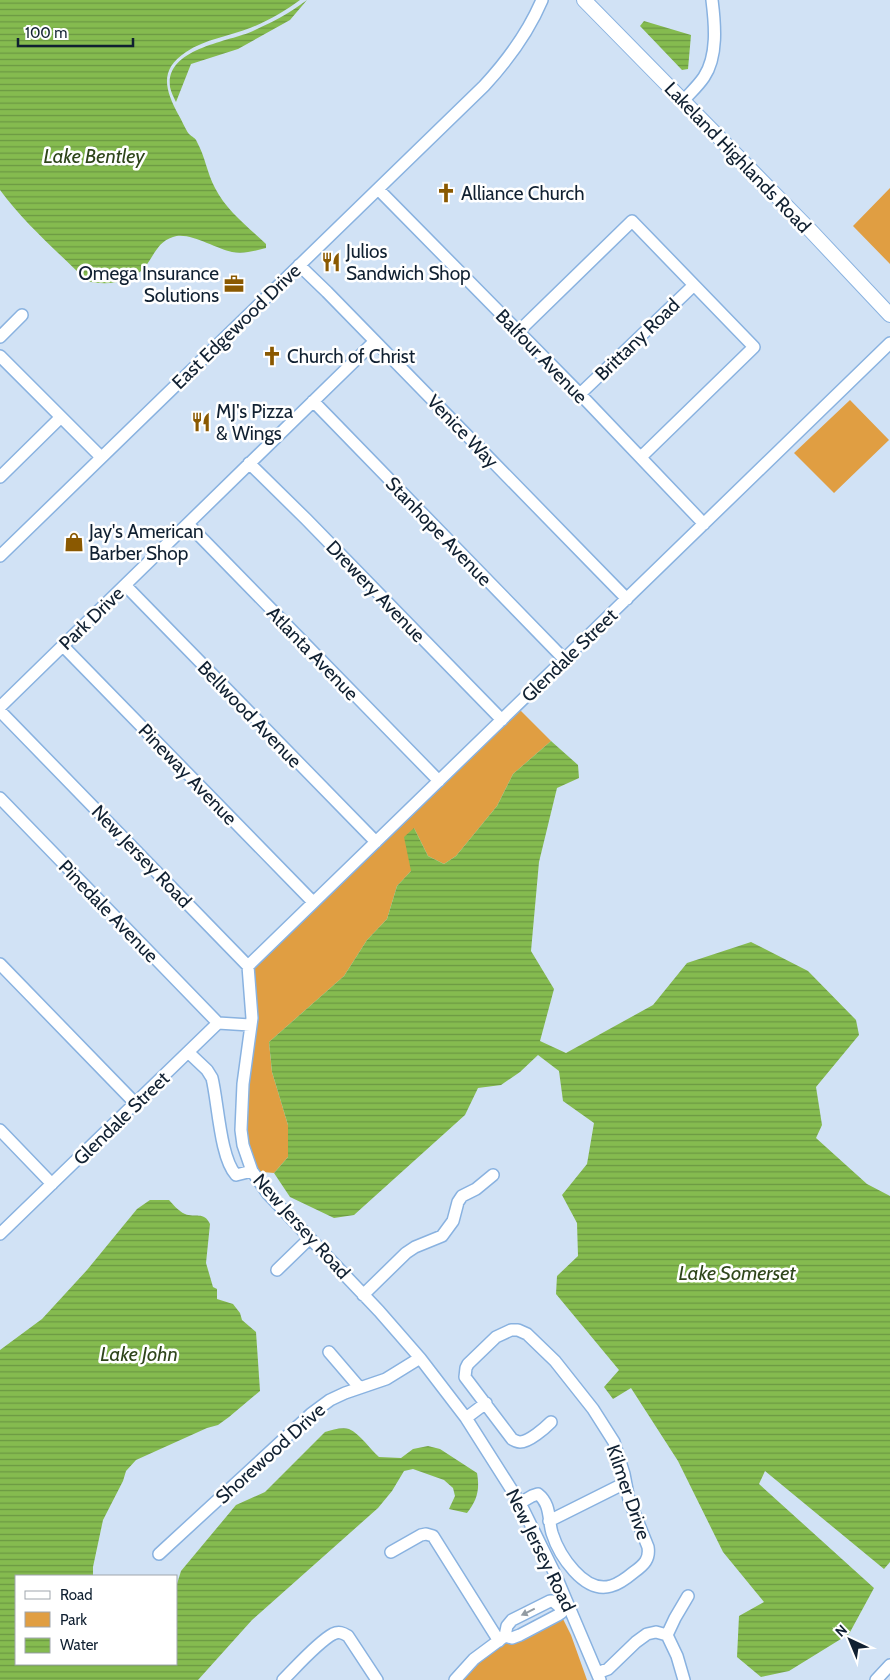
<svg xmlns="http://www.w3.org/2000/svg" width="890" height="1680" font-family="Cabin,sans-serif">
  <defs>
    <pattern id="water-rules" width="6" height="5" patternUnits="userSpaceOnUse" patternTransform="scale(1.25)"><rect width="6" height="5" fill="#85bb4f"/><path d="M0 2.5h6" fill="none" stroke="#6b9842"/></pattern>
  </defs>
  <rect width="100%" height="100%" fill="#d1e2f5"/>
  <!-- park -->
  <path fill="#e09e42" d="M890 188V264L853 226Z
    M850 400 889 440 834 493 794 453Z
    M516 706 551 741 513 774 497 806 456 856 444 864 428 856 414 828 411 871 397 886 387 919 367 940 344 976 269 1042 272 1072 288 1125V1157L274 1173 252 1171 243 1145 250 1025 248 966Z
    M562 1617 571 1635 587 1680H461L486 1656 506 1641Z"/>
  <!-- water -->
  <path fill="url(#water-rules)" d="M0 0H300C285 11 268 21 250 28 230 36 205 39 186 52 159 70 165 89 178 114 182 120 185 129 189 134 192 137 196 138 197 142 205 156 207 173 215 188 226 210 248 227 266 244V248C255 251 244 254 232 252 216 249 189 231 173 237 157 242 154 256 145 267 131 283 106 286 87 281 56 250 26 225 0 190Z
    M307 0 290 20 238 49 191 64 176 102C174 98 171 92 170 87 165 48 229 42 253 31 265 25 277 20 288 13 295 9 301 4 307 0Z
    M644 21 691 35 688 69 682 70 640 26Z
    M551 741 578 765 579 778 557 788 539 862 531 951 554 989 540 1041 566 1053 653 1005 687 963 751 942 808 971 856 1020 859 1035 816 1087 822 1125 816 1138 867 1184 890 1196V1562L884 1569 765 1471 759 1484 874 1588 849 1634 789 1671 761 1677 737 1657 739 1616 764 1602 723 1552 678 1461 631 1388 613 1399 604 1387 619 1370 556 1294 557 1276 578 1256 577 1223 562 1195 587 1164 594 1123 563 1101 559 1071 538 1055 520 1072 501 1085 478 1088 465 1115 354 1215 334 1218 290 1197 274 1173 288 1157V1125L272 1072 269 1042 344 976 367 940 387 919 397 886 411 871 404 837 414 828 428 856 444 864 456 856 497 806 513 774Z
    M150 1200H169C173 1204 178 1211 185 1214 195 1218 204 1211 210 1224L206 1263 213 1287 217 1289V1299L233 1304 240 1313 242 1320 256 1332 260 1391 229 1417 218 1425 207 1428 136 1460 126 1471 123 1481 103 1520 93 1567V1576H16V1664H176V1587L181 1571 236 1505 265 1492 325 1432C332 1430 342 1427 349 1429 360 1434 371 1450 379 1457L401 1458 413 1449 428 1446 440 1449 477 1473C480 1490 477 1500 467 1513L449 1509 455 1496 453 1488 444 1480 413 1469 404 1471 392 1491 378 1508 252 1620 198 1680H0V1350L42 1319 87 1270 137 1209Z"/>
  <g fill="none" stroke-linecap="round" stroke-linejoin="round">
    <defs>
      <path id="minor" d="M683 101C690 93 698 86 704 77 718 56 715 24 712 0
        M378 189 580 394 704 524
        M299 265 327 292 627 599
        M518 332 632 221 754 347 641 457
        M0 337 22 315
        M0 356 101 457
        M580 394 694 285
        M313 401 565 660
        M249 463 306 519 502 720
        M0 477 61 417
        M188 524 439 781
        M0 556 484 86C508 60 528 33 542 0
        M125 585 376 842
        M63 646 313 902
        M0 707 375 341
        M0 711 248 966 252 1018 243 1084 241 1130 243 1145 252 1171 268 1194 379 1311 420 1358 466 1418 520 1503 555 1574 600 1680
        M0 798 218 1023
        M0 964 135 1103
        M248 966 890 343
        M188 1052 207 1070 212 1078C218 1102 220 1158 236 1175L252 1171
        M0 1130 52 1184
        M0 1234 218 1023 250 1025
        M277 1270 310 1238
        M363 1295 406 1253 415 1247 442 1236 453 1221 458 1202 462 1196 476 1189 493 1175
        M329 1352 359 1387
        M466 1418 486 1403
        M520 1503 532 1496 538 1494C551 1504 548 1519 552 1533 559 1555 584 1594 611 1586 619 1584 628 1577 634 1572 644 1565 650 1559 648 1547L629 1500 624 1474 614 1442 593 1409 555 1361 527 1334 518 1330H511L496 1337 468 1364 466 1368 465 1377 512 1439C513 1440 518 1442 520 1442 529 1442 545 1428 551 1422
        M549 1521 625 1483
        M391 1552 421 1535 426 1534 433 1536 499 1641
        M159 1554 311 1414 330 1400 345 1393 386 1379 420 1358
        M667 1635 675 1618 688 1596
        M505 1636 512 1638 520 1635 558 1615 561 1613 560 1607
        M597 1673 608 1669 636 1642 647 1634 656 1632 667 1635 677 1656 684 1680
        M283 1680C296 1667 318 1642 333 1634 339 1631 343 1633 348 1636L377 1680
        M455 1680 474 1659 505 1636 507 1626 512 1620 550 1601H553L560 1607
        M876 1680 890 1665"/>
      <path id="major" d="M584 0 811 231 890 315"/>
    </defs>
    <!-- minor casing -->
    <use href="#minor" stroke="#89b2e0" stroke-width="14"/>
    <!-- major casing -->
    <use href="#major" stroke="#89b2e0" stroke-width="16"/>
    <!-- minor -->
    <use href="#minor" stroke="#fff" stroke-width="11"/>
    <!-- major -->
    <use href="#major" stroke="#fff" stroke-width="14"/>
  </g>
  <!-- one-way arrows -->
  <defs><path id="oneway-solid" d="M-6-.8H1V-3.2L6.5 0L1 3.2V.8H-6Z" transform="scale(1.25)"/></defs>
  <use fill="#939ba2" href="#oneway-solid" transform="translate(528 1612) rotate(154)"/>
  <!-- icons -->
  <defs>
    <symbol id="church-bare" viewBox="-9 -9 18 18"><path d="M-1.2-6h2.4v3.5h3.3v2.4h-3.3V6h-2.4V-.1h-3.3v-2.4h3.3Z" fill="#8a5901" stroke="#fff" stroke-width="2.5" paint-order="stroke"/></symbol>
    <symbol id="restaurant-bare" viewBox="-9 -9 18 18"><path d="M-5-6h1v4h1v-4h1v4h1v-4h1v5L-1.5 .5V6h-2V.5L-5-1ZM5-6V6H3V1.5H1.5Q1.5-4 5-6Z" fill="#8a5901" stroke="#fff" stroke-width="2.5" paint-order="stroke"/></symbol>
    <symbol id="office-bare" viewBox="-9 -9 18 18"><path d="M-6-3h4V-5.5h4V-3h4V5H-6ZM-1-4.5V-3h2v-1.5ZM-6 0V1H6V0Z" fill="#8a5901" stroke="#fff" stroke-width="2.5" paint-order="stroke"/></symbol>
    <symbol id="shop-bare" viewBox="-9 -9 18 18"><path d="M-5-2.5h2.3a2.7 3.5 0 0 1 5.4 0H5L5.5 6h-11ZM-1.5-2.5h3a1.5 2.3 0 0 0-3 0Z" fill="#8a5901" stroke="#fff" stroke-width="2.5" paint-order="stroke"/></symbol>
  </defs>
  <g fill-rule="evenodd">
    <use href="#church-bare" x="432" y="179" width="28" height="28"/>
    <use href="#restaurant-bare" x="317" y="248" width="28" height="28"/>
    <use href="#office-bare" x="220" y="270" width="28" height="28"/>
    <use href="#church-bare" x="258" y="342" width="28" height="28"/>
    <use href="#restaurant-bare" x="187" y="408" width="28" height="28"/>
    <use href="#shop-bare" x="60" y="528" width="28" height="28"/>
  </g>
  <g text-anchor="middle" stroke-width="5" stroke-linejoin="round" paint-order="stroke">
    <!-- street labels -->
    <g font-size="19" fill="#102031" stroke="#fff">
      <text transform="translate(738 157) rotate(46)" y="7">Lakeland Highlands Road</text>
      <text transform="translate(236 326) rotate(-44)" y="7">East Edgewood Drive</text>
      <text transform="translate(637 339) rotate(-44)" y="7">Brittany Road</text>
      <text transform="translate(542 356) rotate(46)" y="7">Balfour Avenue</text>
      <text transform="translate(463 431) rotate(46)" y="7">Venice Way</text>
      <text transform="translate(439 531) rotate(46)" y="7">Stanhope Avenue</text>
      <text transform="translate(376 591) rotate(46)" y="7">Drewery Avenue</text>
      <text transform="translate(91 618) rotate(-44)" y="7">Park Drive</text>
      <text transform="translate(313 653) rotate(46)" y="7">Atlanta Avenue</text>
      <text transform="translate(569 655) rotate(-44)" y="7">Glendale Street</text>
      <text transform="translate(250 714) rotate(46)" y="7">Bellwood Avenue</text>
      <text transform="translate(188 774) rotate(46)" y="7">Pineway Avenue</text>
      <text transform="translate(142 856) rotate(46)" y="7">New Jersey Road</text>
      <text transform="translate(109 911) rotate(46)" y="7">Pinedale Avenue</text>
      <text transform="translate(121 1118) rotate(-44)" y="7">Glendale Street</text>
      <text transform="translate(302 1226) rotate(48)" y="7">New Jersey Road</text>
      <text transform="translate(270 1453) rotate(-42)" y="7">Shorewood Drive</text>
      <text transform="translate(629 1492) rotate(71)" y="7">Kilmer Drive</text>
      <text transform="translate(541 1550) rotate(64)" y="7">New Jersey Road</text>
    </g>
    <!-- poi labels -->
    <g font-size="19" fill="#102031" stroke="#fff" text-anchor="start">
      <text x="461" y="200">Alliance Church</text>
      <text x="346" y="258">Julios<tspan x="346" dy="22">Sandwich Shop</tspan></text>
      <text x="219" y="280" text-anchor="end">Omega Insurance<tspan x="219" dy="22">Solutions</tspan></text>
      <text x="287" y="363">Church of Christ</text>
      <text x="216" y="418">MJ's Pizza<tspan x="216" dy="22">&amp; Wings</tspan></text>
      <text x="89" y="538">Jay's American<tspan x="89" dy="22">Barber Shop</tspan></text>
    </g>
    <!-- water labels -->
    <g font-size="20" font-style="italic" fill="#2f461b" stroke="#fff">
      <text x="94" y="163">Lake Bentley</text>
      <text x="737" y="1280">Lake Somerset</text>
      <text x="139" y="1361">Lake John</text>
    </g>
  </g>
  <!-- legend -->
  <rect x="15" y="1575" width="162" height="90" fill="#ffffff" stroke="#9fa6ad"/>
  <rect x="25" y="1591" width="25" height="8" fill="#ffffff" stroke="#9fa6ad"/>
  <text x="60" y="1600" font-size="15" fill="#102031">Road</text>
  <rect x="25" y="1612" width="25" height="15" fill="#e09e42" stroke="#9fa6ad"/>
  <text x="60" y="1625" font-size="15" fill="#102031">Park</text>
  <rect x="25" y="1638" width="25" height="15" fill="url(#water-rules)" stroke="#9fa6ad"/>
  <text x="60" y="1650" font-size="15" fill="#102031">Water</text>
  <!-- north arrow -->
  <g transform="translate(850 1640) rotate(316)" stroke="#ffffff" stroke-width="4" paint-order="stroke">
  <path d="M0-4L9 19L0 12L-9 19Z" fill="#102031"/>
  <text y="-8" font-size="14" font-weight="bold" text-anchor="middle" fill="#102031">N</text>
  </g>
  <!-- scale -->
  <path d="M18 38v8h115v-8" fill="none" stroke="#102031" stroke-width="2.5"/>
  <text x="25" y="38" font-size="15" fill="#102031" stroke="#ffffff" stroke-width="4" paint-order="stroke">100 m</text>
</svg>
